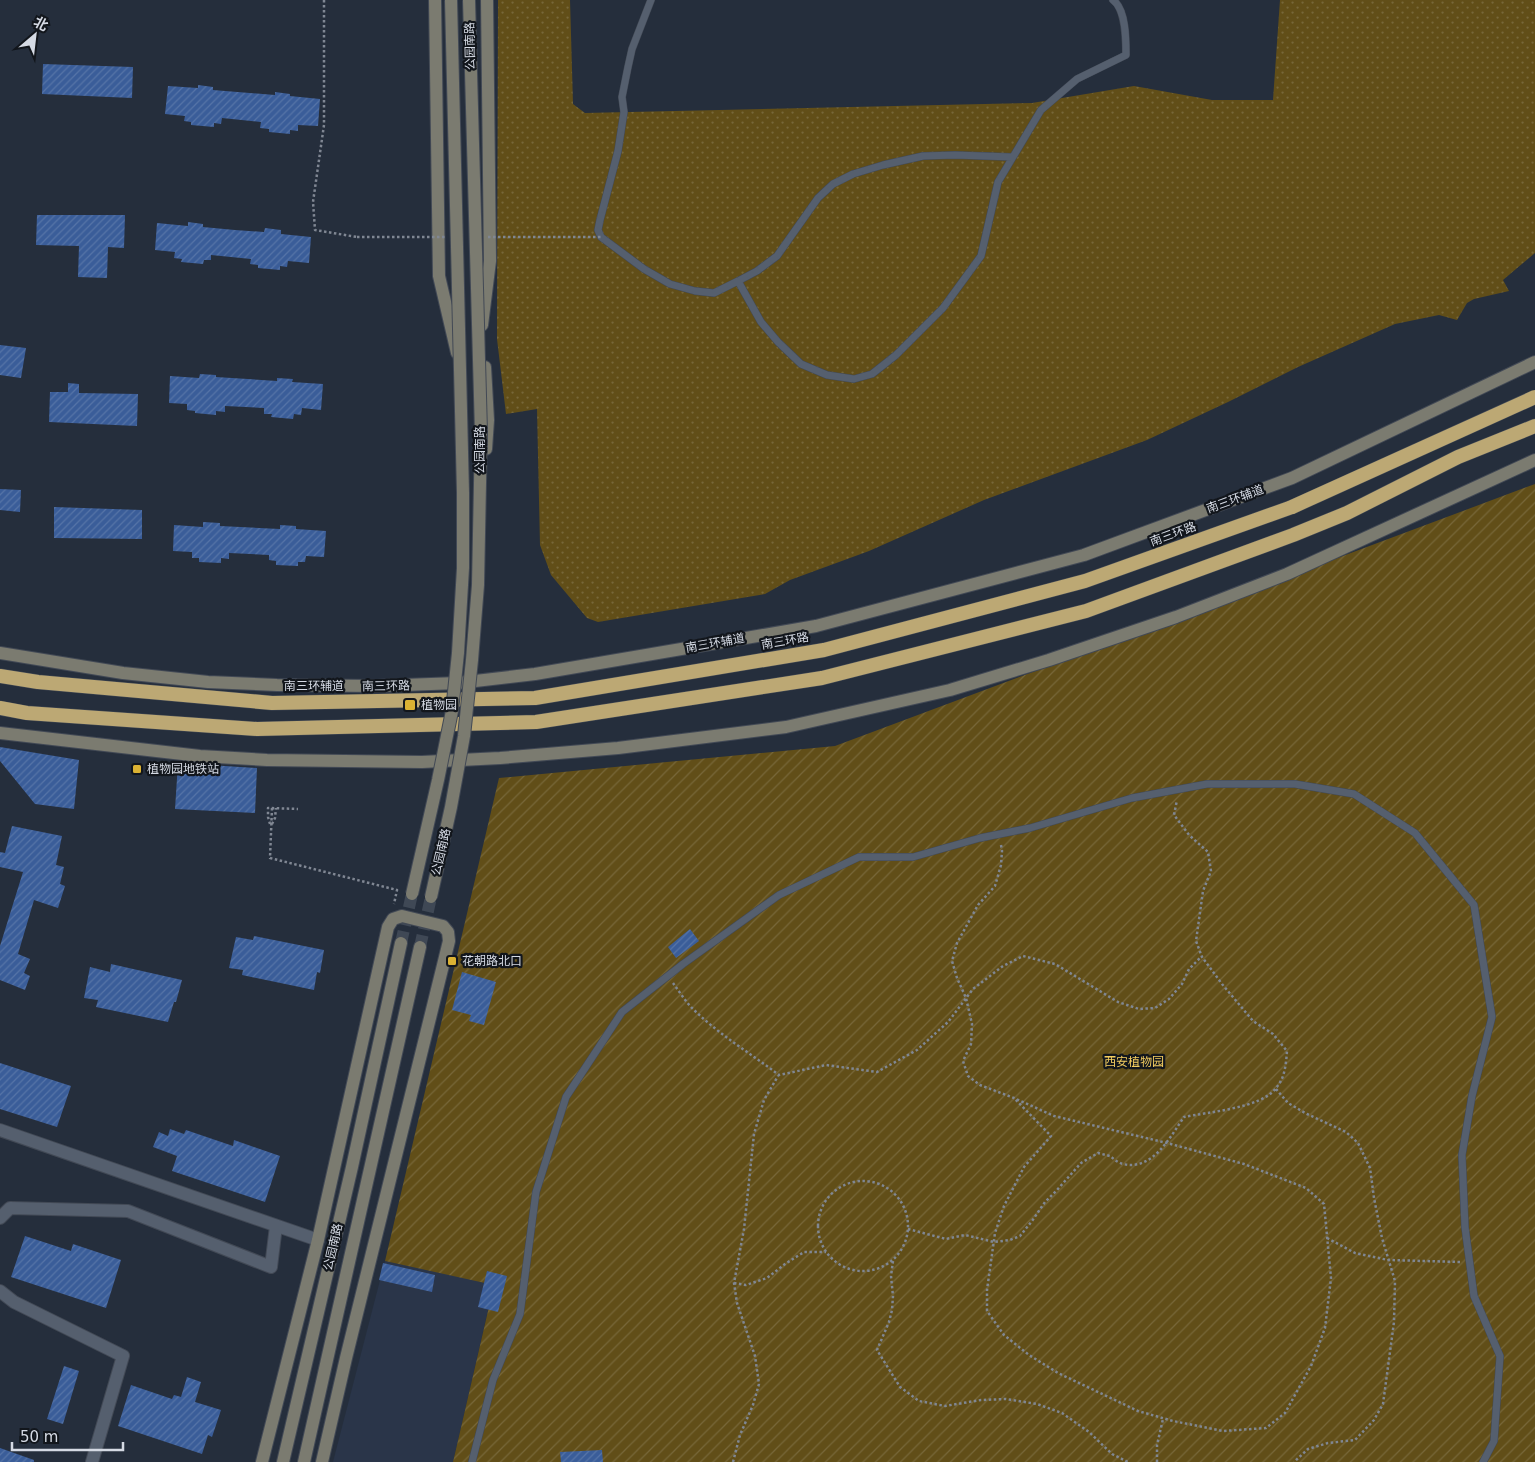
<svg xmlns="http://www.w3.org/2000/svg" width="1535" height="1462" font-family="'DejaVu Sans','Noto Sans SC',sans-serif">
  <defs>
    <pattern id="grass-dots" width="8" height="8" patternUnits="userSpaceOnUse" patternTransform="scale(1.25)"><rect width="8" height="8" fill="#614e18"/><path d="M2 2h.1M6 6h.1" fill="none" stroke="#776739" stroke-width="1.8" stroke-linecap="round"/></pattern>
    <pattern id="garden-furrows" width="10" height="10" patternUnits="userSpaceOnUse" patternTransform="scale(1.25)"><rect width="10" height="10" fill="#614e18"/><path d="M-1 1l2-2M0 10L10 0M9 11l2-2" fill="none" stroke="#776739"/></pattern>
    <pattern id="building-hatch" width="6" height="6" patternUnits="userSpaceOnUse" patternTransform="scale(1.25)"><rect width="6" height="6" fill="#3a5d99"/><path d="M-1 1l2-2M0 6l6-6M5 7l2-2" fill="none" stroke="#5674a7"/></pattern>
  </defs>
  <rect width="100%" height="100%" fill="#252e3c"/>
  <!-- built -->
  <path fill="#2a3549" d="M385 1261 494 1284 453 1462H333Z"/>
  <!-- grass -->
  <path fill="url(#grass-dots)" d="M498 0H570L573 104 585 113 1032 103 1134 86 1212 100H1273L1280 0H1535V253L1503 280 1509 291 1474 299 1467 303 1457 320 1439 315 1395 324 1298 367 1228 402 1147 440 984 500 869 551 790 580 765 594 598 622 587 618 551 575 540 545 537 409 506 414 497 339Z"/>
  <!-- garden -->
  <path fill="url(#garden-furrows)" d="M1535 484V1462H453L494 1285 385 1261 499 778 835 746Z"/>
  <!-- building -->
  <path fill="url(#building-hatch)" d="M43 64 133 67 132 98 42 94Z
    M198 85 213 87V90L275 95V92L290 94V96L320 99 318 126 298 125V131L290 130V134L269 132V129L260 128 261 122 222 118 221 124 214 123V127L191 125V122L184 121 185 116 165 114 168 86 198 88Z
    M37 215H125L124 248 108 247 107 278 78 277 79 246 36 245Z
    M188 222 203 224V227L235 230 264 232 265 228 281 230V234L311 237 309 263 288 261 287 267 280 266V270L258 268V265L250 264 251 259 211 255V260H204L203 264 181 262 182 259 174 258 175 252 155 250 157 223 188 226Z
    M0 345 26 348 21 378 0 375Z
    M200 374 216 375V377L277 381V378L293 379 292 382 323 384 321 410 302 408 301 415 294 414 293 419 271 417 272 414H264V408L225 406V412L216 411V415L195 413V411L187 410V404L169 403 170 376 199 378Z
    M68 383 79 384V393L138 394 137 426 49 422 50 392H68Z
    M0 489 21 490 20 512 0 510Z
    M54 507 142 510V539L54 538Z
    M203 522 220 523V526L280 529V525L296 526V529L326 531 324 557 306 556 305 562H298V566L276 565V561L269 560V555L229 553V559L221 558V563L199 562V558H192V552L173 551 174 525 203 527Z
    M0 747 79 760 74 809 35 804 0 761Z
    M178 763 257 768 255 813 175 809Z
    M12 826 62 836 56 865 64 867 60 884 65 886 58 908 34 900 18 954 30 959 24 973 30 976 25 990 0 980V946L23 872 0 867V852L5 853Z
    M690 929 699 941 676 958 668 947Z
    M254 936 324 950 320 973 317 972 314 990 242 975 243 970 229 968 236 937 253 940Z
    M111 964 182 980 176 1002H174L168 1022 96 1007 98 1000 84 998 90 967 110 972Z
    M462 972 496 982 484 1025 469 1021 471 1015 452 1010Z
    M0 1063 71 1086 57 1127 0 1109Z
    M170 1129 184 1134 186 1130 233 1146 234 1140 280 1156 265 1202 172 1171 177 1156 153 1147 159 1132 168 1136Z
    M25 1236 71 1251 73 1244 121 1260 106 1308 11 1277Z
    M383 1263 435 1275 432 1292 379 1280Z
    M487 1271 507 1276 498 1312 478 1307Z
    M64 1366 79 1371 63 1424 47 1419Z
    M187 1377 201 1382 195 1402 221 1410 212 1437 208 1435 202 1454 118 1426 131 1385 172 1399 174 1395 181 1397Z
    M0 1448 34 1460V1462H0Z
    M602 1450 603 1462H561L560 1452Z"/>
  <g fill="none" stroke-linecap="round" stroke-linejoin="round">
    <!-- secondary-tunnel -->
    <path stroke="#3f4855" stroke-width="12" stroke-dasharray="12 6" stroke-linecap="butt" d="M401 943 412 894
      M420 947 431 897"/>
    <defs>
      <path id="service" d="M651 0 632 49 628 67 622 97 624 112 618 151 600 220 598 230 601 237 644 269 670 284 695 291 714 293 738 281 761 322 778 342 801 364 827 375 854 379 872 374 896 355 943 308 981 256 998 182 1041 110 1077 79 1126 55C1126 40 1126 9 1113 0
        M738 281 757 271 777 256 818 198 833 184 853 174 883 165 923 156 955 155 1012 157
        M472 1462 493 1380 520 1314 536 1192 566 1097 622 1012 683 964 779 895 859 857H913L980 838 1030 828 1132 798 1207 784H1295L1354 794 1415 833 1474 905 1492 1017 1472 1096 1462 1155 1465 1227 1474 1296 1500 1356 1494 1441 1483 1462"/>
      <path id="minor" d="M0 1130 318 1240
        M0 1218 10 1208 128 1211 271 1267 276 1226
        M0 1291 14 1302 123 1356 92 1462"/>
      <path id="secondary" d="M435 0 439 276 457 353
        M482 325 490 261 487 0
        M485 367 488 420 486 449
        M0 653 123 673 208 682 277 685 377 686 458 683 535 674 816 626 1084 555 1292 478 1535 362
        M0 733 200 756 267 760 422 762 500 758 618 748 786 727 950 690 1049 660 1176 617 1287 574 1535 460
        M262 1462 318 1240 388 927 393 919 402 916 443 926 448 932 449 941 346 1358 322 1462
        M283 1462 352 1167 401 943
        M304 1462 420 947"/>
      <path id="trunk" d="M0 676 38 682 272 703 535 698 824 650 1085 581 1292 507
        M0 708 27 713 257 729 536 722 822 678 1086 611 1293 535 1347 513 1458 457 1535 426"/>
    </defs>
    <!-- service casing -->
    <use href="#service" stroke="#424955" stroke-width="8"/>
    <!-- minor casing -->
    <use href="#minor" stroke="#424955" stroke-width="14"/>
    <!-- secondary casing -->
    <use href="#secondary" stroke="#424955" stroke-width="14"/>
    <!-- trunk casing -->
    <use href="#trunk" stroke="#424955" stroke-width="15"/>
    <!-- path -->
    <path stroke="#808793" stroke-width="2.5" stroke-dasharray="2.5 2.5" stroke-linecap="butt" d="M324 0V125L313 202 315 230 357 237
      M272 808 270 858 397 890 394 904
      M270 824 268 817V808L298 809
      M272 824 275 818 276 808
      M1001 845 1002 851 1001 865 995 886 978 905 957 943 952 961 957 978 966 998 972 1024 971 1044 963 1061 968 1076 980 1085 1014 1098 1054 1116 1167 1143 1244 1164 1306 1188 1324 1204 1331 1278 1325 1328 1311 1366 1285 1413 1266 1428 1223 1431 1173 1421 1138 1411 1058 1373 1029 1355 1004 1335 987 1311V1290L995 1233 1004 1206 1024 1167 1051 1136 1014 1098
      M673 983C679 991 685 1001 692 1008 718 1034 750 1053 779 1075L826 1065 877 1072 917 1050 948 1022 973 989 1003 966 1023 956 1055 964 1118 1002 1139 1009 1155 1008 1169 999 1182 984 1189 969 1201 957
      M1276 1089 1288 1103 1307 1114 1346 1132 1358 1143 1370 1168 1374 1198 1382 1238 1395 1281 1394 1322 1383 1404 1374 1420 1355 1440 1328 1443 1308 1449 1294 1462
      M818 1226a45 45 0 1 1 90 0a45 45 0 1 1-90 0Z
      M908 1229 946 1239 965 1235 994 1242 1010 1240 1020 1236 1032 1221 1045 1202 1057 1190 1081 1163 1098 1153C1102 1154 1106 1155 1110 1156 1114 1159 1118 1163 1123 1164 1153 1171 1170 1137 1184 1117 1208 1112 1262 1108 1276 1088 1285 1078 1286 1064 1287 1051L1273 1034 1253 1021 1222 984 1202 957 1196 941 1203 891 1211 871 1208 852 1189 835 1174 815 1177 800
      M1327 1238 1355 1253 1388 1260 1461 1262
      M893 1261 891 1276 893 1296 892 1310 889 1322 877 1350 900 1387 919 1401 945 1406 981 1400 1006 1399 1037 1404 1062 1413 1089 1432 1112 1454 1128 1462
      M734 1283 746 1285 767 1278 785 1264 804 1252H826
      M733 1462 740 1435 753 1405 759 1384 755 1356 737 1303 734 1283 744 1229 754 1134 764 1100 778 1076
      M1157 1462V1445L1163 1419"/>
    <!-- service -->
    <use href="#service" stroke="#555f6e" stroke-width="7"/>
    <!-- minor -->
    <use href="#minor" stroke="#555f6e" stroke-width="12"/>
    <!-- secondary -->
    <use href="#secondary" stroke="#7b7b70" stroke-width="12"/>
    <!-- trunk -->
    <use href="#trunk" stroke="#bca874" stroke-width="14"/>
    <defs>
      <path id="secondary-bridge" d="M412 894 438 780 452 711 458 653 463 568V493L451 0
        M431 897 451 807 464 736 472 660 478 585 481 432 469 0"/>
      <path id="trunk-bridge" d="M1292 507 1535 397"/>
    </defs>
    <!-- secondary-bridge casing -->
    <use href="#secondary-bridge" stroke="#424955" stroke-width="14" stroke-linecap="butt"/>
    <!-- trunk-bridge casing -->
    <use href="#trunk-bridge" stroke="#424955" stroke-width="15" stroke-linecap="butt"/>
    <!-- path-bridge -->
    <path stroke="#808793" stroke-width="2.5" stroke-dasharray="2.5 2.5" stroke-linecap="butt" d="M357 237H445
      M488 237H601"/>
    <!-- secondary-bridge -->
    <use href="#secondary-bridge" stroke="#7b7b70" stroke-width="12"/>
    <!-- trunk-bridge -->
    <use href="#trunk-bridge" stroke="#bca874" stroke-width="14"/>
  </g>
  <!-- markers -->
  <g fill="#dbb233" stroke="#12161c" stroke-width="2">
    <rect x="404" y="699" width="12" height="12" rx="2.5"/>
    <rect x="132" y="764" width="10" height="10" rx="2.5"/>
    <rect x="447" y="956" width="10" height="10" rx="2.5"/>
  </g>
  <g text-anchor="middle" stroke-width="4.5" stroke-linejoin="round" paint-order="stroke">
    <!-- street labels -->
    <g font-size="12" fill="#d5dae4" stroke="#12161c">
      <text transform="translate(470 46) rotate(-91)" y="4">公园南路</text>
      <text transform="translate(480 450) rotate(-90)" y="4">公园南路</text>
      <text transform="translate(1235 499) rotate(-20)" y="4">南三环辅道</text>
      <text transform="translate(1173 534) rotate(-20)" y="4">南三环路</text>
      <text transform="translate(785 641) rotate(-10)" y="4">南三环路</text>
      <text transform="translate(715 643) rotate(-10)" y="4">南三环辅道</text>
      <text x="314" y="690">南三环辅道</text>
      <text transform="translate(386 686) rotate(-1)" y="4">南三环路</text>
      <text transform="translate(441 852) rotate(-77)" y="4">公园南路</text>
      <text transform="translate(333 1247) rotate(-77)" y="4">公园南路</text>
    </g>
    <!-- poi labels -->
    <g font-size="12" fill="#d5dae4" stroke="#12161c" text-anchor="start">
      <text x="421" y="709">植物园</text>
      <text x="147" y="773">植物园地铁站</text>
      <text x="462" y="965">花朝路北口</text>
    </g>
    <!-- park labels -->
    <g font-size="12" fill="#f4ce60" stroke="#12161c">
      <text x="1134" y="1066">西安植物园</text>
    </g>
  </g>
  <!-- north arrow -->
  <g transform="translate(35 35) rotate(28)" stroke="#12161c" stroke-width="4" paint-order="stroke">
  <path d="M0-4L9 19L0 12L-9 19Z" fill="#d5dae4"/>
  <text y="-8" font-size="14" font-weight="bold" text-anchor="middle" fill="#d5dae4">北</text>
  </g>
  <!-- scale -->
  <path d="M12 1442v8h111v-8" fill="none" stroke="#d5dae4" stroke-width="2.5"/>
  <text x="20" y="1442" font-size="15" fill="#d5dae4" stroke="#12161c" stroke-width="4" paint-order="stroke">50 m</text>
</svg>
